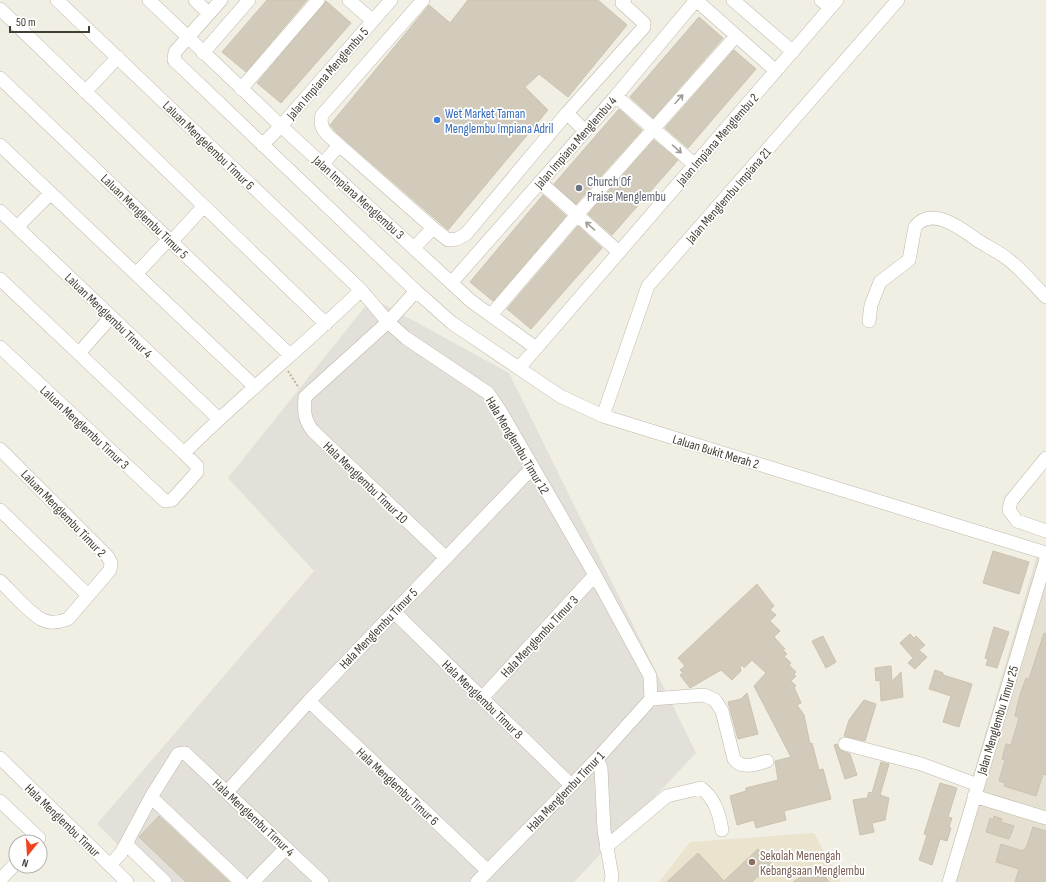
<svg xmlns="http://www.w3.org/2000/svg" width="1046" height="882" font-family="'Sofia Sans Condensed',sans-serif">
  <rect width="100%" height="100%" fill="#f1eee4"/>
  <!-- residential -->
  <path fill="#e5e0d2" d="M1038 552 1046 554V882H942Z"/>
  <!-- industrial -->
  <path fill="#e3dfd9" d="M372 298 509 373 696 753 574 882H156L97 824 314 571 228 478Z"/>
  <!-- education -->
  <path fill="#eae3ce" d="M814 833 841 882H659L690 842Z"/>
  <!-- building -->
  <path fill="#d2caba" stroke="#ccc2ae" d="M267 0H307L246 72 222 52Z
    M468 0H598L627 25 568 97 539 74 525 87 548 110 448 230 337 133 330 125 429 5 450 23Z
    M326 1 351 23 281 103 257 83Z
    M699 17 723 38 653 118 630 97Z
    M734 50 756 69 688 148 665 128Z
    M619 109 642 130 576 204 554 184Z
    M654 140 678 160 612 235 588 214Z
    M543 195 566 216 493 301 470 282Z
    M578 226 602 248 531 329 507 309Z
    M993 551 1029 562 1019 594 983 583Z
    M757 584 774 606 770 610 776 615 770 621 780 631 774 637 785 649 783 650 787 654 784 656 791 663 789 665 796 672 794 674 796 676 791 681 796 686 794 687 801 703 797 705 804 715 810 744 812 743 819 770 823 769 831 799 784 811 786 820 756 828 754 820 737 825 730 796 746 791V788L778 780 775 761 791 757 754 686 766 673 752 660 744 668 743 665 740 667 741 671 732 680 721 670 690 688 680 675 683 673 680 670 685 666 678 658Z
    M994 627 1009 632 997 668 986 665 988 659 985 658Z
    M1044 633 1046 634V775L1043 774 1036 796 1004 786 1005 783 999 781 1005 760 1002 759 1006 744 1011 745 1019 718 1015 716 1019 698 1026 678 1029 679Z
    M910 634 914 638 916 636 925 645 919 650 927 657 915 669 908 663 913 658 900 643Z
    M823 636 836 662 826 668 812 641Z
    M891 666 892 681 901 672 903 697 881 701 880 680 876 681 875 668Z
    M935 670 943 673V675L972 684 959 727 943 722 951 696 929 689Z
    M747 693 758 734 738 739 728 702 741 699Z
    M864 700 876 704 865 741 844 736 849 720Z
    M837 744 840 750 850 754 857 775 845 779 834 745Z
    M881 762 889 764 880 795 889 798 885 820 872 823 874 832 860 835 853 800 867 798 869 792 872 793Z
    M940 783 957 788 948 817 952 818 949 827 951 828 947 841 940 839 932 865 919 860 927 835 924 834Z
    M159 816 229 882H186L139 837Z
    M994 816 1002 819 1001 822 1014 826 1009 839 986 832 990 818 993 820Z
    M1033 827 1046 831V882H1015L1019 869 996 862 1001 844 1023 851 1025 848H1026Z
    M758 849 772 863 752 882H667L698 853 724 881Z
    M818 866 829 882H793Z"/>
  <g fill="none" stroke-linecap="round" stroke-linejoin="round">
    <defs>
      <path id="minor" d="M57 0 361 290 388 322 406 338 488 393 501 412 595 575 650 676 651 699
        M149 0 281 126 471 301 536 348
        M195 0 209 14
        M221 0 175 52 174 60 416 291 452 323 560 396 603 416 1046 553
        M349 0 373 21
        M733 0 793 52
        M821 0 830 8
        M0 9 326 324
        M203 53 249 0
        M0 78 290 355
        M241 89 318 0
        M85 92 118 57
        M616 96 695 165
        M567 113 644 27V23L622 3 625 0
        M0 145 255 387
        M262 145 281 126 391 0
        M339 145C329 136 318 130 322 115L423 0
        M323 164 339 145 433 228
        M540 182 619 252
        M0 211 219 419
        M17 227 51 193
        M172 241 204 206
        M414 248 433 228 448 240 457 239 466 234 567 113 585 131
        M136 274 169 239
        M0 279 184 453
        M452 282 616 96 696 0 776 71
        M416 291 388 322 305 397C304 411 304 420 313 431L445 557
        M491 315 577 215 736 36
        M869 321 871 305 880 282 909 260 915 227C931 205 962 229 977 240 988 247 999 252 1009 260 1022 270 1034 285 1046 297
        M0 347 165 501 172 500 197 472V466L184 453C241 396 304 346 361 290
        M79 353 111 317
        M519 368 837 0
        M603 416 648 286 898 0
        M0 449 108 557 111 563 110 570 68 619C60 622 49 624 41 619 27 611 12 592 0 581
        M1046 458 1011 501 1009 510 1017 521 1046 531
        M0 510 88 595
        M394 612 571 785
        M482 698 595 575
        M651 699 704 695 715 700 722 711 734 759C742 770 756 764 767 761
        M309 701 488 871
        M845 744 921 764 978 785
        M0 758 127 882
        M597 759 601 768 604 830 612 876 611 882
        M227 792 309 701 533 467
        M974 796 1046 818
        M151 797 241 882
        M0 801 39 838 36 842
        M606 847 667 796 701 788C715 799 719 813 722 830
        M110 865 121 853 126 844
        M0 880 16 863
        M165 882 126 844 151 797 178 754 185 753 322 882
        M253 882 286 848
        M477 882 597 759 651 699
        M949 882 1046 559"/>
    </defs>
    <!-- minor casing -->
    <use href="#minor" stroke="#bfb8aa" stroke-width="14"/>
    <!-- path -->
    <path stroke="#bdb299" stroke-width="2" stroke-dasharray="2 2" stroke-linecap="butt" d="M288 371 299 388"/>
    <!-- minor -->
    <use href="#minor" stroke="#fff" stroke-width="13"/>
  </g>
  <!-- one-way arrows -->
  <defs><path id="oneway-shaft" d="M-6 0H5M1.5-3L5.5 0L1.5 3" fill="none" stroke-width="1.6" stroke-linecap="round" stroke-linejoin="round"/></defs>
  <g stroke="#a19e9a">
    <use href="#oneway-shaft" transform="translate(679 99) rotate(-48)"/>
    <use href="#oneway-shaft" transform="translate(677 149) rotate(41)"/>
    <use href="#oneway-shaft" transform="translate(590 226) rotate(-139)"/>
  </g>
  <!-- markers -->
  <circle fill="#3f7fe0" stroke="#fff" stroke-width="1.5" cx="437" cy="120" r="4"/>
  <circle fill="#6b7280" stroke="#fff" stroke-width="1.5" cx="579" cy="188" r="4"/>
  <circle fill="#8d6e63" stroke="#fff" stroke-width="1.5" cx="752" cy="862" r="4"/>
  <g text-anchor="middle" stroke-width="3.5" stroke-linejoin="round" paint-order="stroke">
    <!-- street labels -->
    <g font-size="13" fill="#433e34" stroke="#fff">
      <text transform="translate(327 73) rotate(-49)" y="5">Jalan Impiana Menglembu 5</text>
      <text transform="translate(717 139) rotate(-49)" y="5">Jalan Impiana Menglembu 2</text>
      <text transform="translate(575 142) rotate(-49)" y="5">Jalan Impiana Menglembu 4</text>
      <text transform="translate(209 145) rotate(44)" y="5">Laluan Mengelembu Timur 6</text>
      <text transform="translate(728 195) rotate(-49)" y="5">Jalan Menglembu Impiana 21</text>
      <text transform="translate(359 197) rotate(42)" y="5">Jalan Impiana Menglembu 3</text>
      <text transform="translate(145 216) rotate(44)" y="5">Laluan Menglembu Timur 5</text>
      <text transform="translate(109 315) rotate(44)" y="5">Laluan Menglembu Timur 4</text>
      <text transform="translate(85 427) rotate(43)" y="5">Laluan Menglembu Timur 3</text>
      <text transform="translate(518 445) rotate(59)" y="5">Hala Menglembu Timur 12</text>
      <text transform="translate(716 451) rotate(17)" y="5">Laluan Bukit Merah 2</text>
      <text transform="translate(366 482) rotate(44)" y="5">Hala Menglembu Timur 10</text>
      <text transform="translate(64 513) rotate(46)" y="5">Laluan Menglembu Timur 2</text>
      <text transform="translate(378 628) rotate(-46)" y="5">Hala Menglembu Timur 5</text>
      <text transform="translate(539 636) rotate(-47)" y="5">Hala Menglembu Timur 3</text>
      <text transform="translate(483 699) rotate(44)" y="5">Hala Menglembu Timur 8</text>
      <text transform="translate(997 720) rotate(-73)" y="5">Jalan Menglembu Timur 25</text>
      <text transform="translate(398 786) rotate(43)" y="5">Hala Menglembu Timur 6</text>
      <text transform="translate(565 791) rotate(-46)" y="5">Hala Menglembu Timur 1</text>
      <text transform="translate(254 817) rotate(43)" y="5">Hala Menglembu Timur 4</text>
      <text transform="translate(63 820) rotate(44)" y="5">Hala Menglembu Timur</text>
    </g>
    <!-- shop labels -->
    <g font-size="13" fill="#366cbe" stroke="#fff" text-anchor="start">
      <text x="445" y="118">Wet Market Taman<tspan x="445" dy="15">Menglembu Impiana Adril</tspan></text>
    </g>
    <!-- worship labels -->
    <g font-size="13" fill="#5b616d" stroke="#fff" text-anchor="start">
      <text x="587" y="186">Church Of<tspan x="587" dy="15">Praise Menglembu</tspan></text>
    </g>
    <!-- education labels -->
    <g font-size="13" fill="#785e54" stroke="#fff" text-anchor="start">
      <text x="760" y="860">Sekolah Menengah<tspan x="760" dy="15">Kebangsaan Menglembu</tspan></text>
    </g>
  </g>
  <!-- north arrow -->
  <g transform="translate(28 854) rotate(197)"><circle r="19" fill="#ffffff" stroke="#b4b2ae"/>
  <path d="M0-3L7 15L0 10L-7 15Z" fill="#ef441d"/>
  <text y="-6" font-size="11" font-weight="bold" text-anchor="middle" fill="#433e34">N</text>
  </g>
  <!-- scale -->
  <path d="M10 26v6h79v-6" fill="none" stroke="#433e34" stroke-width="2"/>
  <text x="16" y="26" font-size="12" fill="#433e34" stroke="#ffffff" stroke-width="3" paint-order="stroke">50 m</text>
</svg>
